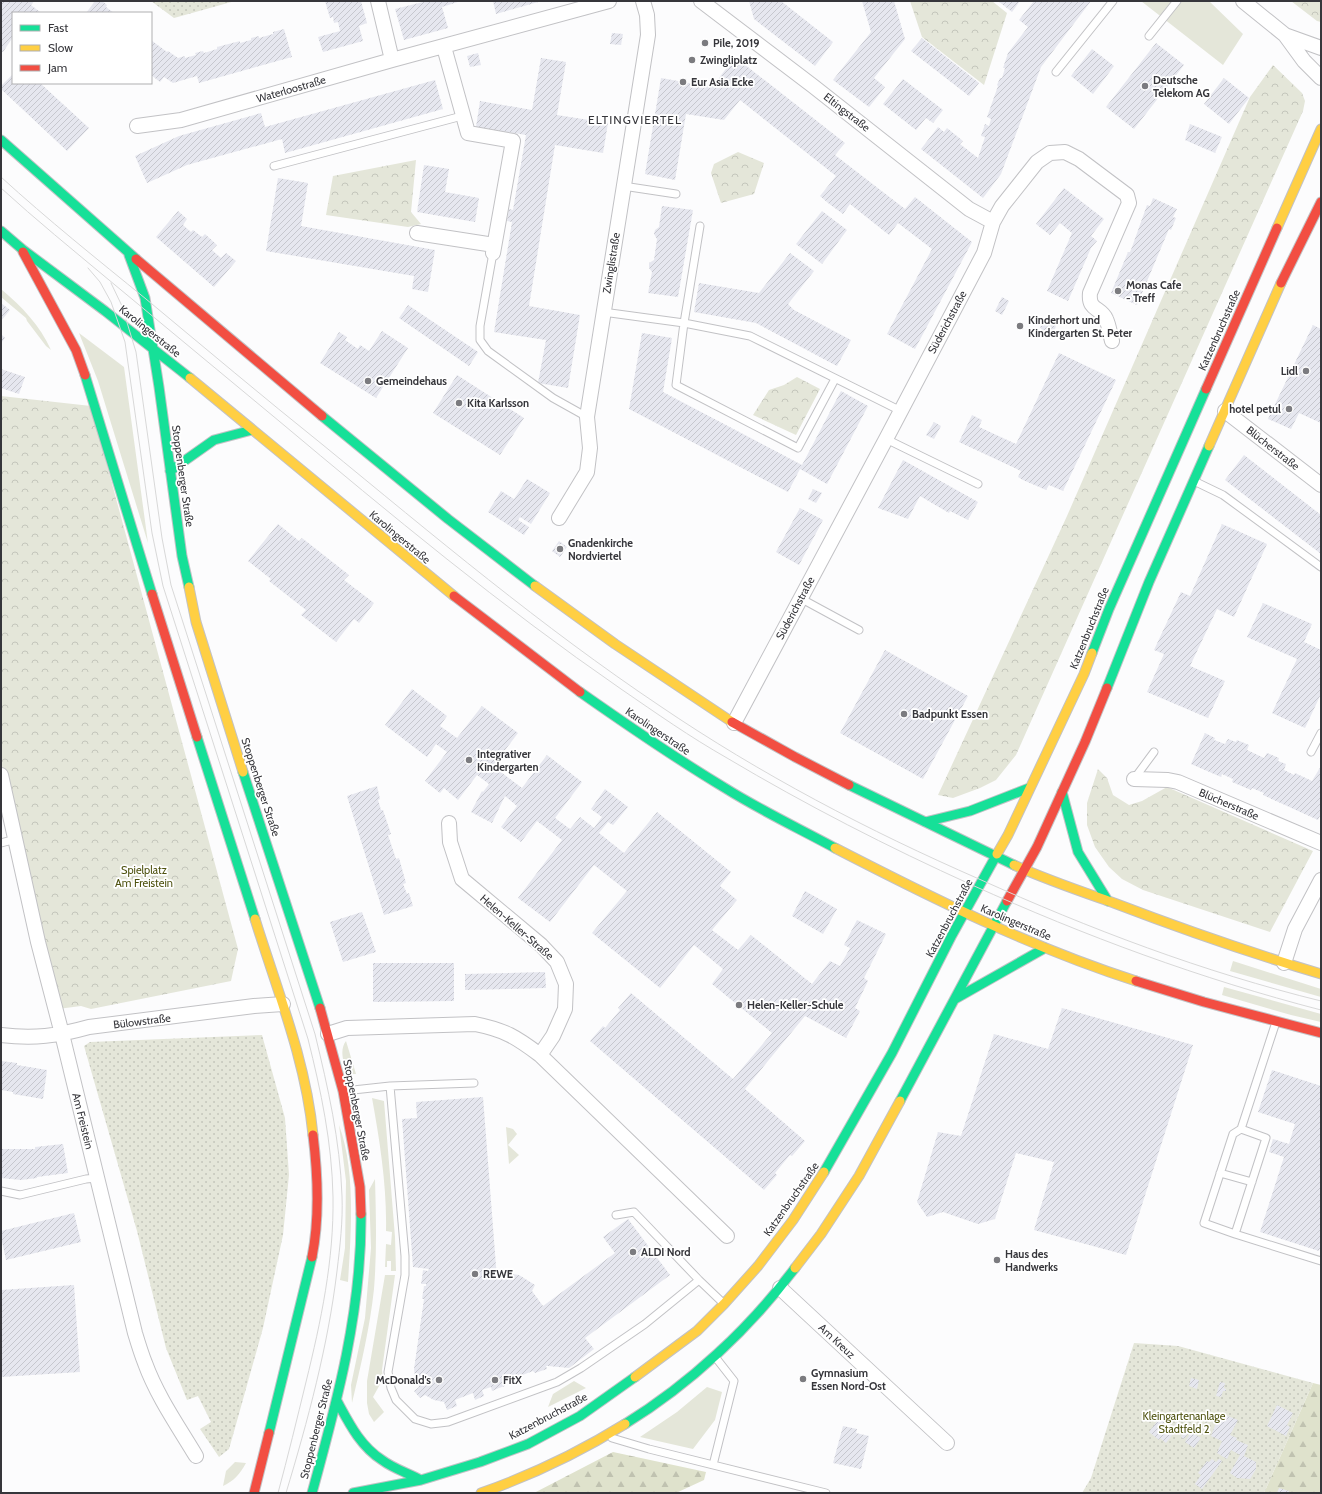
<svg xmlns="http://www.w3.org/2000/svg" width="1322" height="1494" font-family="Cabin,sans-serif">
  <defs>
    <pattern id="forest-firs" width="22" height="20" patternUnits="userSpaceOnUse"><rect width="22" height="20" fill="#dfe2cc"/><path d="M5 1l3.5 6h-7zM16 11l3.5 6h-7z" fill="#c0c2b0"/></pattern>
    <pattern id="park-crowns" width="20" height="18" patternUnits="userSpaceOnUse"><rect width="20" height="18" fill="#e4e6d9"/><path d="M2 6a3 3 0 1 1 6 0M12 15a3 3 0 1 1 6 0" fill="none" stroke="#c4c6bb"/></pattern>
    <pattern id="garden-dots" width="8" height="8" patternUnits="userSpaceOnUse"><rect width="8" height="8" fill="#e4e6d9"/><path d="M2 2h.1M6 6h.1" fill="none" stroke="#c4c6bb" stroke-width="1.8" stroke-linecap="round"/></pattern>
    <pattern id="building-hatch" width="6" height="6" patternUnits="userSpaceOnUse"><rect width="6" height="6" fill="#e6e7ef"/><path d="M-1 1l2-2M0 6l6-6M5 7l2-2" fill="none" stroke="#c6c7ce"/></pattern>
  </defs>
  <rect width="100%" height="100%" fill="#fcfcfd"/>
  <!-- grass -->
  <path fill="#e4e6d9" d="M1141 1H1209L1243 34 1223 65Z
    M1 289C22 307 40 325 51 350L46 346 27 321 26 318 1 297Z
    M79 333 124 367 148 543 98 381Z
    M1233 961 1321 989V997L1230 971Z
    M1224 987 1321 1014V1022L1291 1015 1222 995Z
    M346 1041 356 1074H350C343 1065 339 1050 346 1041Z
    M372 1098 384 1101 395 1237 396 1271H391V1261H387V1267H385L386 1244 391 1245 392 1232 386 1231C387 1187 380 1142 372 1098Z
    M339 1125C356 1171 351 1232 348 1282L340 1280 345 1248 346 1181Z
    M506 1127 513 1129 517 1134 508 1145 519 1155 509 1164Z
    M375 1179C376 1215 377 1252 374 1289 370 1327 361 1365 352 1403L351 1385 365 1318 371 1248 369 1190Z
    M385 1275H395L382 1370 383 1379 373 1397 384 1412 374 1422 369 1414 367 1403V1381Z
    M574 1381 586 1388 548 1407 553 1394Z
    M707 1387 722 1392 715 1420 693 1449 640 1437 677 1412Z
    M235 1462 246 1463C240 1474 234 1481 223 1486L226 1471Z"/>
  <!-- forest -->
  <path fill="url(#forest-firs)" d="M1313 1383 1321 1385V1493H1264Z
    M613 1452 706 1472 704 1480 676 1493H534Z"/>
  <!-- park -->
  <path fill="url(#park-crowns)" d="M910 1H992L1007 13 984 85 922 37Z
    M1291 1H1321V22L1317 21Z
    M1273 65 1302 93 1305 101 1303 111 1016 755 996 780 980 788 953 798 938 795 1067 516 1250 97Z
    M738 152 764 163 754 194 721 203 711 173 714 164Z
    M416 160 411 212 421 224 408 227 326 215 333 176Z
    M797 377 820 389 796 435 753 415 769 390 784 385Z
    M1 396 91 406 238 949 231 981 91 1009 81 1006 58 1009 1 766Z
    M1098 769 1107 778 1113 795 1129 805 1142 801 1167 787 1313 851 1270 932 1143 890 1122 879 1109 867 1095 847 1087 825V803Z"/>
  <!-- garden -->
  <path fill="url(#garden-dots)" d="M151 1H235L174 18Z
    M262 1035 285 1118 289 1175 283 1235 263 1328 235 1428 229 1449 219 1457 200 1429 211 1422 198 1396 187 1400 166 1348 137 1231 84 1046 90 1042Z
    M1134 1343 1178 1346 1313 1383 1264 1493H1082L1091 1478Z"/>
  <!-- building -->
  <path fill="url(#building-hatch)" d="M1 1H34L31 5 40 12 39 13H13V37L3 52 1 51Z
    M95 1H102L107 5 106 7 114 13H86Z
    M325 1H361L367 23 359 26 363 41 323 52 318 37 340 31 338 22 334 23 333 17 330 18Z
    M427 1H461L442 7 448 28 404 40 395 9Z
    M493 1H542L496 14Z
    M749 1H781L833 42 815 66 754 19Z
    M862 1H894L905 39 874 78 885 87 869 107 833 80 871 32Z
    M998 1H1020L1012 12Z
    M1034 1H1091L1041 67 1001 174 983 198 921 149 938 127 944 132 947 128 963 141 960 144 978 158 985 137 981 136 985 124 989 126 991 119 987 117 998 86 997 85 1000 78H1002L1005 68H1003L1008 53 1028 27 1019 20Z
    M284 29 292 57 199 83 197 76 173 83 164 77 160 82 151 75V40L167 52 168 51 178 58 185 56V58L196 55 195 53 203 51 204 53 217 49V47L240 41V43L251 40V38L259 36V38L273 34V32Z
    M612 33 623 34 621 45 610 44Z
    M922 38 979 83 969 96 911 51Z
    M1156 43 1184 65 1134 129 1106 107Z
    M1092 49 1114 66 1093 94 1071 76Z
    M478 53 481 65 470 67 467 56Z
    M735 57 845 143 835 155 905 209 915 197 972 242 915 349 887 334 932 249 898 223 889 235 850 204 843 214 828 203 820 196 836 176 740 100 724 120 686 114 675 180 645 174 661 78 712 87Z
    M541 58 566 62 557 115 608 123 603 153 555 145 529 306 580 315 568 388 538 383 546 340 494 332 512 222 507 221 509 209 513 210 526 135 476 127 480 101 532 110Z
    M13 74V83H40L89 128 67 151 1 89V86Z
    M1224 78 1249 98 1229 124 1204 104Z
    M903 79 943 110 933 123 926 118 916 130 883 104Z
    M435 80 443 109 285 153 282 139 187 165 147 183 135 156 179 136 261 113 265 127Z
    M1190 124 1222 137 1215 153 1185 140Z
    M424 165 449 169 445 192 479 198 475 222 417 212Z
    M278 178 308 183 301 226 435 250 428 292 412 289 414 276 266 251Z
    M1064 188 1104 219 1091 236 1097 241 1091 248 1068 301 1047 291 1072 233 1060 223 1050 235 1036 224Z
    M1153 198 1177 209 1173 217 1176 218 1171 230 1169 229 1137 305 1111 293 1128 252H1130L1132 247 1147 205 1150 206Z
    M662 206 693 210 678 297 648 293 652 272 649 268V263L654 260 657 239 654 234 655 230 659 227Z
    M178 211 187 219 183 225 191 232 193 230 202 237 205 234 217 245 212 250 221 258 226 253 236 261 214 287 156 237Z
    M822 211 847 230 822 264 796 244Z
    M790 253 814 271 788 304 794 310 851 340 837 366 756 323 694 312 699 283 759 293Z
    M1002 297 1009 301 1002 315 995 311Z
    M1 303 10 310 1 321Z
    M408 305 478 352 469 366 399 318Z
    M1040 325a8 8 0 1 1 16 0a8 8 0 1 1-16 0Z
    M1313 325 1321 329V423L1299 413 1291 429 1268 419Z
    M382 331 408 348 376 398 320 363 339 332 347 337 345 340 358 349 360 345 369 351Z
    M642 333 672 338 663 392 802 465 841 391 868 406 827 484 800 469 788 492 629 409Z
    M1 334 5 338 1 343Z
    M1059 353 1116 380 1063 491 1049 485 1046 490 1023 480 1018 477 1021 471 959 442 972 415 982 420 979 427 1016 444Z
    M1 369 25 377 19 394 1 388Z
    M457 375 524 418 500 455 433 413Z
    M934 422 941 426 934 439 926 435Z
    M1244 455 1321 515V554L1225 480Z
    M903 460 978 502 968 520 950 511 949 513 920 496 908 519 878 508Z
    M527 479 550 493 531 524 520 517 518 520 529 527 524 535 488 512 501 491 514 499Z
    M813 489 822 493 816 503 808 499Z
    M800 508 823 520 799 565 776 552Z
    M278 524 299 541 302 538 349 575 344 580 374 603 359 623 354 619 336 642 301 615 306 610 269 581 271 579 248 561Z
    M1222 524 1267 544 1234 617 1217 609 1190 666 1225 681 1208 718 1147 692 1164 654 1154 650 1181 592 1190 596Z
    M559 541 567 547 560 557 552 551Z
    M1263 603 1312 624 1304 642 1321 650V694L1305 728 1272 713 1297 659 1247 637Z
    M885 650 968 696 923 779 840 733Z
    M412 689 447 716 440 726 457 738 482 706 518 733 493 766 522 788 547 755 582 782 555 818 570 829 580 817 594 828 602 817 591 809 605 789 628 807 613 825 608 822 599 833 624 853 657 812 731 872 720 886 737 900 712 930 738 950 751 935 812 984 830 961 840 966 850 948 844 945 857 920 886 934 864 978 868 981 855 1008 860 1011 846 1038 805 1016 745 1089 805 1141 792 1156 790 1155 775 1173 777 1175 764 1190 590 1041 603 1026 605 1028 620 1010 618 1008 631 993 733 1079 772 1033 712 984 723 969 694 945 660 988 592 933 627 891 594 865 550 922 518 898 562 840 537 821 521 842 501 827 517 806 505 796 492 823 471 812 482 791 483 792 489 784 477 775 458 800 444 788 440 793 425 781 447 752 436 744 427 757 385 725Z
    M1205 733 1215 738 1214 740 1225 744 1228 739 1236 742 1237 740 1249 745 1247 750 1264 758 1267 753 1279 758 1278 761 1286 764 1284 770 1294 775 1295 773 1312 781 1321 766V816H1320L1318 820 1263 795 1264 793 1252 788 1251 790 1232 782 1233 779 1222 774 1221 777 1191 764Z
    M377 786 380 799 378 800 381 810H383L391 834 388 835 396 859 399 858 406 883 403 884 407 894 409 893 413 906 384 915 347 796Z
    M805 891 837 909 823 934 792 916Z
    M362 912 376 952 343 962 330 922Z
    M373 963H454V1001L373 1002Z
    M545 972 546 988 465 990V974Z
    M1062 1008 1193 1045 1126 1255 1034 1230 1054 1162 1016 1153 995 1219 978 1224 943 1212 927 1217 917 1202 938 1132 961 1136 994 1034 1048 1049Z
    M1 1061 17 1063V1065L47 1070 43 1099 13 1094V1092L1 1090Z
    M1272 1070 1321 1086V1246L1319 1251 1260 1232 1284 1157 1269 1152 1273 1139 1289 1144 1295 1124 1258 1112Z
    M483 1097 497 1279H498L500 1272 519 1275 535 1285 532 1291 543 1306 615 1253 603 1237 628 1219 670 1275 585 1338 594 1349 569 1368 548 1366H546L547 1369 535 1373 533 1371 504 1382 505 1386 499 1388 492 1391 491 1387 482 1390 484 1396 475 1400 473 1393 455 1400 457 1406 447 1410 444 1402 434 1400 425 1395 420 1398 414 1391 419 1387 415 1377 414 1369 424 1299H422L424 1286H426V1284H421L422 1278 423 1270 428 1271 429 1269 413 1267 402 1119 417 1118 416 1102Z
    M63 1144 68 1173 37 1177V1178L21 1180 1 1178V1149H35V1147Z
    M74 1213 81 1242 6 1260 1 1237V1231Z
    M74 1285 80 1372 1 1377V1290Z
    M1191 1378 1199 1380 1197 1389 1189 1386Z
    M1220 1382 1225 1383 1224 1388 1226 1389V1391H1223L1221 1397 1216 1396Z
    M1277 1405 1293 1413 1287 1425 1290 1427 1286 1436 1267 1426Z
    M1220 1413 1238 1420 1230 1435 1237 1438 1236 1440 1248 1445 1244 1456 1256 1462V1469L1250 1479 1237 1478 1230 1473 1240 1455 1231 1450 1227 1459 1217 1453 1222 1441 1211 1436Z
    M1161 1416 1173 1427 1177 1422 1181 1424 1166 1443 1160 1438 1159 1440 1149 1432Z
    M843 1426 857 1429 856 1433 869 1436 861 1469 833 1463Z
    M1186 1429 1190 1431 1184 1439 1181 1437Z
    M1191 1432 1201 1438 1194 1448 1185 1442Z
    M1212 1459 1216 1462 1219 1459 1222 1461 1202 1489 1195 1484 1201 1475 1198 1473 1207 1461 1209 1462Z
    M1279 1488 1289 1491V1493H1277Z"/>
  <g fill="none" stroke-linecap="round" stroke-linejoin="round">
    <defs>
      <path id="lane" d="M1149 36 1177 1
        M1056 72 1113 1
        M274 166 462 116
        M623 186 676 194
        M700 226 684 323 676 385 798 448 835 379
        M493 253 480 326V340L488 351 553 398 587 417
        M603 312 684 323 750 336 901 411
        M886 439 978 484
        M1196 482 1223 495 1321 567
        M800 598 859 630
        M1311 752 1321 733
        M1134 779 1154 752
        M1 843 16 839
        M390 1086 405 1256V1275L388 1372 391 1388 396 1400 415 1419 431 1424 448 1422 557 1382 581 1368 645 1324 699 1280
        M344 1091 390 1086 474 1083
        M1241 1129 1233 1134 1204 1223 1235 1234 1266 1138 1241 1129 1276 1022
        M1220 1173 1252 1182
        M1 1191 20 1195 86 1179 97 1178
        M616 1215 634 1212 699 1280 723 1303
        M1235 1234 1321 1261
        M612 1438 649 1449 826 1493
        M713 1465 734 1381 716 1358"/>
      <path id="street" d="M378 1 392 60
        M701 1 813 86 969 209 993 222
        M1243 1 1285 35 1304 61 1321 78
        M1285 35 1321 48
        M444 47 468 133 513 141 493 253
        M137 126 181 120 392 60 609 1
        M417 233 494 245
        M1225 411 1321 485
        M559 518 587 472 590 448 587 417 648 35 647 15 643 1
        M734 723 886 439 984 253 993 222 1002 206 1037 162 1050 153 1065 152 1079 159 1127 195 1129 203 1090 293C1088 311 1101 307 1106 319 1109 325 1110 334 1112 341
        M1 775 38 942 62 1034 135 1333C138 1343 141 1353 145 1363 157 1396 178 1426 196 1456
        M1134 779 1168 780 1178 782 1321 843
        M449 823 450 842 462 879 541 945 557 962 566 984 565 1009 553 1036 540 1055
        M1284 963 1295 929 1321 880
        M328 1034 347 1028 475 1024C505 1030 516 1037 540 1055L727 1236
        M1 1035C34 1039 57 1036 89 1027L254 1006 283 1004
        M780 1288 947 1443"/>
      <path id="fast" d="M1 140 136 259
        M1 231 22 249 105 311 190 378
        M129 255 145 298 159 387 182 556 189 587
        M85 375 152 594
        M322 416 448 519 535 586
        M170 471 214 440 252 430
        M1092 653 1109 609 1206 389
        M1107 688 1149 582 1209 446
        M580 692C627 725 675 758 725 788 760 810 798 828 835 848
        M197 737 255 919
        M243 772 320 1008
        M849 785 1014 865
        M1062 792 1078 852 1108 901
        M925 822 970 811 1029 788
        M955 999 1045 948
        M900 1101 1007 901
        M824 1172 892 1053 952 935 997 854
        M337 1401C349 1423 360 1446 382 1460 394 1469 408 1473 421 1480
        M625 1424C690 1384 749 1329 795 1268
        M269 1433 312 1257
        M312 1493C337 1402 362 1310 361 1214
        M353 1493 421 1480 480 1462 528 1444 580 1416 635 1377"/>
      <path id="slow" d="M1277 228 1321 129
        M190 378 454 596
        M1209 446 1281 283
        M535 586 615 644 732 722
        M189 587 196 622 243 772
        M835 848C932 898 1030 947 1136 981
        M997 854 1008 835 1084 674 1092 653
        M1014 865C1047 880 1080 891 1114 903 1182 929 1251 953 1321 974
        M255 919C277 990 306 1061 313 1135
        M795 1268 821 1234 859 1176 900 1101
        M635 1377 697 1331 724 1304 758 1266 793 1220 824 1172
        M481 1493C532 1475 580 1452 625 1424"/>
      <path id="jam" d="M23 252 76 350 85 375
        M136 259 322 416
        M1281 283 1321 202
        M1206 389 1277 228
        M152 594 197 737
        M454 596 580 692
        M732 722 795 757 849 785
        M1007 901 1037 847 1085 742 1107 688
        M1136 981 1204 1002 1321 1033
        M320 1008 343 1091 360 1187 361 1214
        M312 1257C320 1217 318 1176 313 1135
        M254 1493 269 1433"/>
    </defs>
    <!-- lane casing -->
    <use href="#lane" stroke="#c2c2c5" stroke-width="9"/>
    <!-- street casing -->
    <use href="#street" stroke="#c2c2c5" stroke-width="16"/>
    <!-- fast casing -->
    <use href="#fast" stroke="#c2c2c5" stroke-width="11"/>
    <!-- slow casing -->
    <use href="#slow" stroke="#c2c2c5" stroke-width="11"/>
    <!-- jam casing -->
    <use href="#jam" stroke="#c2c2c5" stroke-width="11"/>
    <!-- lane -->
    <use href="#lane" stroke="#fff" stroke-width="7"/>
    <!-- street -->
    <use href="#street" stroke="#fff" stroke-width="14"/>
    <!-- fast -->
    <use href="#fast" stroke="#16e098" stroke-width="9"/>
    <!-- slow -->
    <use href="#slow" stroke="#ffcf43" stroke-width="9"/>
    <!-- jam -->
    <use href="#jam" stroke="#f24e42" stroke-width="9"/>
    <!-- tram -->
    <path stroke="#d8d8d8" stroke-width="1" d="M1 177C48 220 97 259 146 299 205 348 263 397 323 445 433 535 542 627 660 706 760 774 869 831 979 879 1090 929 1203 972 1321 1001
      M1 188C36 220 73 250 109 280 166 327 222 374 279 421 390 514 502 607 621 689 656 713 690 737 727 758 806 805 888 847 972 885 1085 936 1201 979 1321 1010
      M88 268 100 282 111 302 125 342 152 533 163 586 308 1039C321 1091 332 1143 333 1197 334 1260 321 1321 306 1382 297 1419 288 1456 278 1493
      M111 283 122 306 136 352 162 538 171 585 315 1034C328 1088 340 1140 342 1196 343 1221 340 1246 337 1271 328 1346 308 1420 286 1493"/>
  </g>
  <!-- markers -->
  <g fill="#7b7b7f" stroke="#fff" stroke-width="1.5">
    <circle cx="705" cy="43" r="4"/>
    <circle cx="692" cy="60" r="4"/>
    <circle cx="683" cy="82" r="4"/>
    <circle cx="1145" cy="86" r="4"/>
    <circle cx="1118" cy="291" r="4"/>
    <circle cx="1020" cy="326" r="4"/>
    <circle cx="1306" cy="371" r="4"/>
    <circle cx="368" cy="381" r="4"/>
    <circle cx="459" cy="403" r="4"/>
    <circle cx="1289" cy="409" r="4"/>
    <circle cx="560" cy="549" r="4"/>
    <circle cx="904" cy="714" r="4"/>
    <circle cx="469" cy="760" r="4"/>
    <circle cx="739" cy="1005" r="4"/>
    <circle cx="633" cy="1252" r="4"/>
    <circle cx="997" cy="1260" r="4"/>
    <circle cx="475" cy="1274" r="4"/>
    <circle cx="803" cy="1379" r="4"/>
    <circle cx="439" cy="1380" r="4"/>
    <circle cx="495" cy="1380" r="4"/>
  </g>
  <g text-anchor="middle" stroke-width="3.5" stroke-linejoin="round" paint-order="stroke">
    <!-- poi labels -->
    <g font-size="11" font-weight="bold" fill="#36363b" stroke="#fff" text-anchor="start">
      <text x="713" y="47">Pile, 2019</text>
      <text x="700" y="64">Zwingliplatz</text>
      <text x="1153" y="84">Deutsche<tspan x="1153" dy="13">Telekom AG</tspan></text>
      <text x="691" y="86">Eur Asia Ecke</text>
      <text x="1126" y="289">Monas Cafe<tspan x="1126" dy="13">- Treff</tspan></text>
      <text x="1028" y="324">Kinderhort und<tspan x="1028" dy="13">Kindergarten St. Peter</tspan></text>
      <text x="1298" y="375" text-anchor="end">Lidl</text>
      <text x="376" y="385">Gemeindehaus</text>
      <text x="467" y="407">Kita Karlsson</text>
      <text x="1281" y="413" text-anchor="end">hotel petul</text>
      <text x="568" y="547">Gnadenkirche<tspan x="568" dy="13">Nordviertel</tspan></text>
      <text x="912" y="718">Badpunkt Essen</text>
      <text x="477" y="758">Integrativer<tspan x="477" dy="13">Kindergarten</tspan></text>
      <text x="747" y="1009">Helen-Keller-Schule</text>
      <text x="641" y="1256">ALDI Nord</text>
      <text x="1005" y="1258">Haus des<tspan x="1005" dy="13">Handwerks</tspan></text>
      <text x="483" y="1278">REWE</text>
      <text x="811" y="1377">Gymnasium<tspan x="811" dy="13">Essen Nord-Ost</tspan></text>
      <text x="431" y="1384" text-anchor="end">McDonald's</text>
      <text x="503" y="1384">FitX</text>
    </g>
    <!-- street labels -->
    <g font-size="11" fill="#36363b" stroke="#fff">
      <text transform="translate(291 89) rotate(-16)" y="4">Waterloostraße</text>
      <text transform="translate(847 112) rotate(38)" y="4">Eltingstraße</text>
      <text transform="translate(611 263) rotate(-81)" y="4">Zwinglistraße</text>
      <text transform="translate(947 322) rotate(-62)" y="4">Süderichstraße</text>
      <text transform="translate(1219 330) rotate(-66)" y="4">Katzenbruchstraße</text>
      <text transform="translate(150 331) rotate(39)" y="4">Karolingerstraße</text>
      <text transform="translate(1273 448) rotate(38)" y="4">Blücherstraße</text>
      <text transform="translate(183 476) rotate(82)" y="4">Stoppenberger Straße</text>
      <text transform="translate(400 537) rotate(40)" y="4">Karolingerstraße</text>
      <text transform="translate(795 608) rotate(-62)" y="4">Süderichstraße</text>
      <text transform="translate(1089 628) rotate(-68)" y="4">Katzenbruchstraße</text>
      <text transform="translate(658 731) rotate(34)" y="4">Karolingerstraße</text>
      <text transform="translate(261 787) rotate(72)" y="4">Stoppenberger Straße</text>
      <text transform="translate(1229 804) rotate(23)" y="4">Blücherstraße</text>
      <text transform="translate(949 918) rotate(-62)" y="4">Katzenbruchstraße</text>
      <text transform="translate(1016 922) rotate(23)" y="4">Karolingerstraße</text>
      <text transform="translate(517 927) rotate(41)" y="4">Helen-Keller-Straße</text>
      <text transform="translate(142 1021) rotate(-7)" y="4">Bülowstraße</text>
      <text transform="translate(357 1110) rotate(79)" y="4">Stoppenberger Straße</text>
      <text transform="translate(83 1121) rotate(76)" y="4">Am Freistein</text>
      <text transform="translate(791 1199) rotate(-55)" y="4">Katzenbruchstraße</text>
      <text transform="translate(837 1341) rotate(43)" y="4">Am Kreuz</text>
      <text transform="translate(548 1416) rotate(-28)" y="4">Katzenbruchstraße</text>
      <text transform="translate(316 1429) rotate(-76)" y="4">Stoppenberger Straße</text>
    </g>
    <!-- park labels -->
    <g font-size="11" fill="#4e520f" stroke="#fff">
      <text x="144" y="874">Spielplatz<tspan x="144" dy="13">Am Freistein</tspan></text>
      <text x="1184" y="1420">Kleingartenanlage<tspan x="1184" dy="13">Stadtfeld 2</tspan></text>
    </g>
    <!-- neighbourhood labels -->
    <g font-size="12" letter-spacing="1" fill="#36363b" stroke="#fff">
      <text x="635" y="124">ELTINGVIERTEL</text>
    </g>
  </g>
  <!-- border -->
  <rect width="1322" height="1494" fill="none" stroke="#36363b" stroke-width="4"/>
  <!-- legend -->
  <rect x="12" y="12" width="140" height="72" fill="#ffffff" stroke="#afafb1"/>
  <rect x="20" y="25" width="20" height="6" fill="#16e098" stroke="#afafb1"/>
  <text x="48" y="32" font-size="12" fill="#36363b">Fast</text>
  <rect x="20" y="45" width="20" height="6" fill="#ffcf43" stroke="#afafb1"/>
  <text x="48" y="52" font-size="12" fill="#36363b">Slow</text>
  <rect x="20" y="65" width="20" height="6" fill="#f24e42" stroke="#afafb1"/>
  <text x="48" y="72" font-size="12" fill="#36363b">Jam</text>
</svg>
